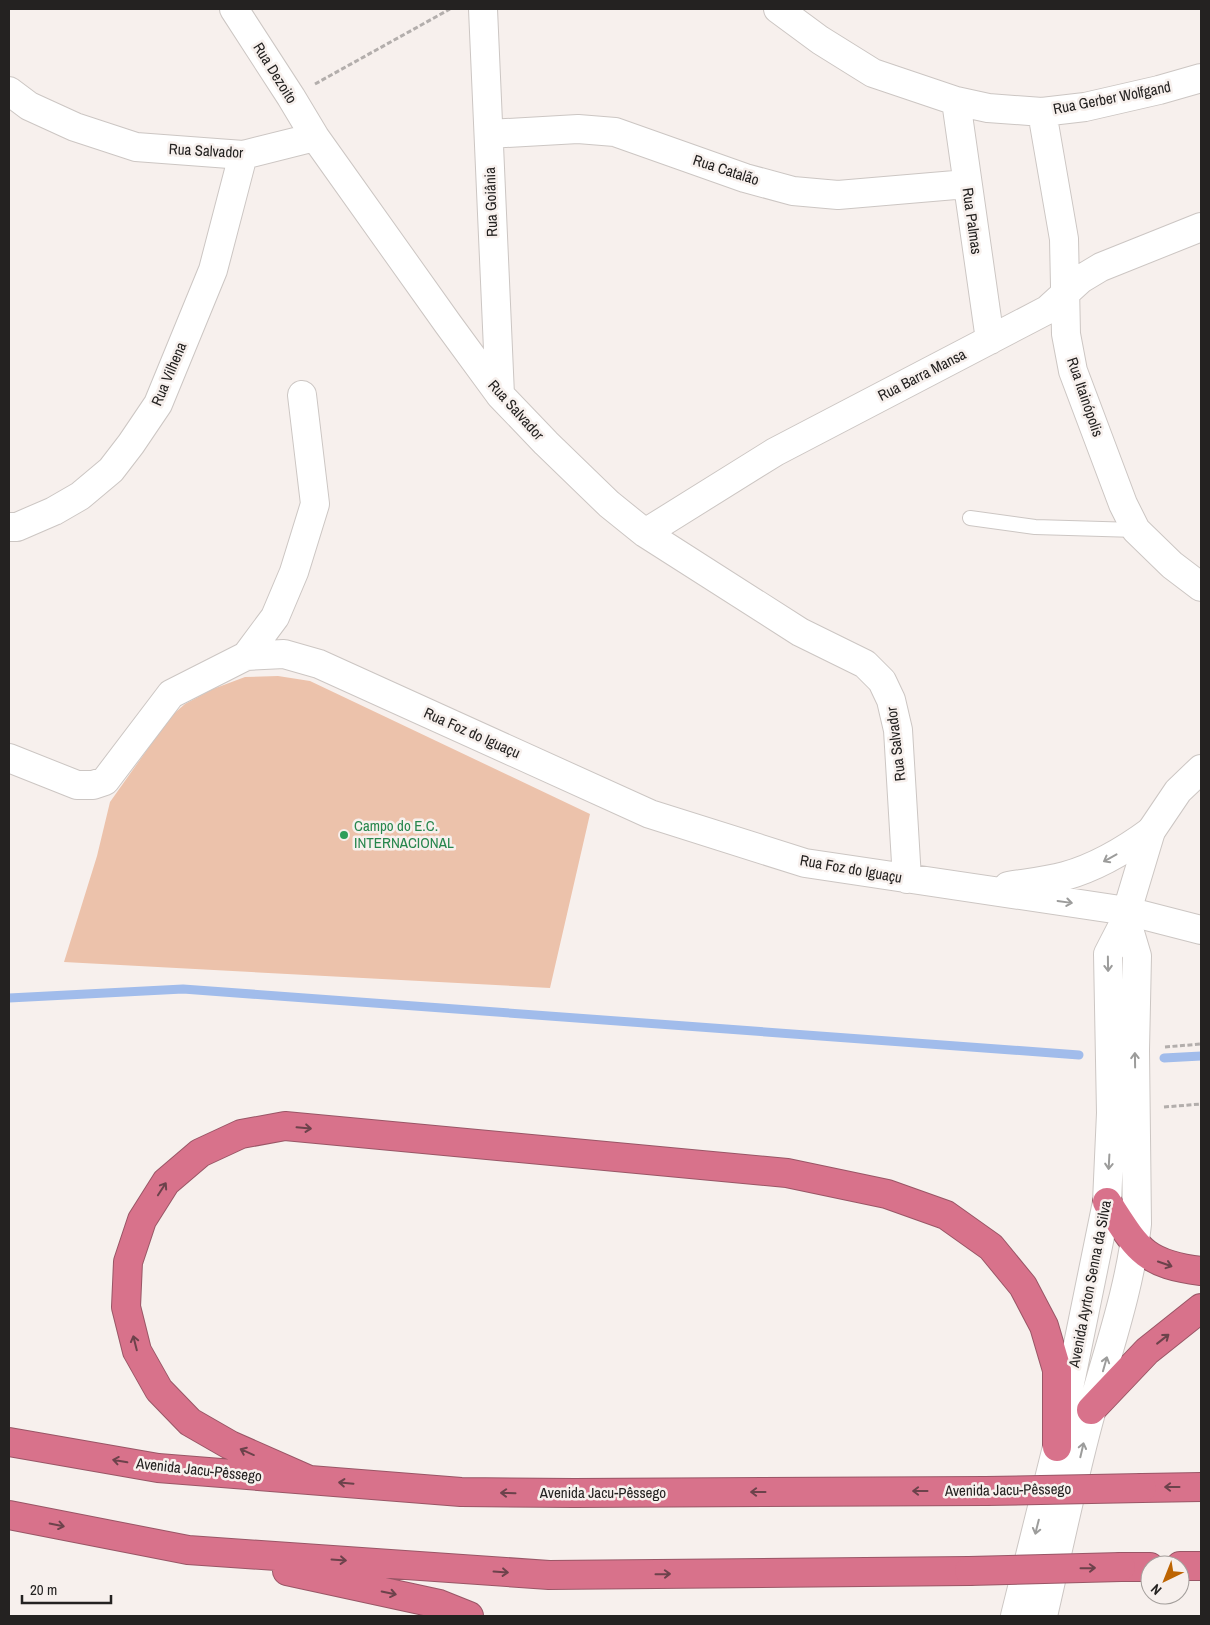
<svg xmlns="http://www.w3.org/2000/svg" width="1210" height="1625" font-family="'Archivo Narrow',sans-serif">
  <rect width="100%" height="100%" fill="#f7f0ed"/>
  <!-- green -->
  <path fill="#ecc2ab" d="M278 676 310 681 590 814 550 988 64 962 97 856 110 802 171 716 185 704 213 689 245 677Z"/>
  <g fill="none" stroke-linecap="round" stroke-linejoin="round">
    <!-- stream -->
    <path stroke="#a1bceb" stroke-width="9" d="M9 998 183 989 1079 1055
      M1164 1058 1201 1056"/>
    <defs>
      <path id="lane" d="M970 518 1035 527 1136 530"/>
      <path id="street" d="M234 9 291 97 315 137 448 324 500 395 546 443 609 504 645 533 800 632 865 664 882 681 891 700 898 730 907 879
        M483 9 500 395
        M778 9 820 40 873 73 956 101 988 108 1042 112 1085 107 1159 90 1201 78
        M9 91 29 106 75 127 136 147 243 155 315 137
        M956 101 990 340
        M1042 112 1064 239 1066 334 1073 371 1123 504 1136 530 1172 565 1201 587
        M489 134 578 129 615 132 745 178 793 191 838 195 967 184
        M9 527H17L54 511 80 496 111 470 131 444 158 404 213 270 243 155
        M645 533 775 452 1047 310 1081 279 1101 267 1201 227
        M246 656 275 617 294 572 315 504 302 395
        M9 758 77 785H93L105 781 171 694 246 656 284 654 319 664 650 814 805 863 1127 911 1201 930
        M1008 886C1027 883 1047 881 1065 876 1097 867 1124 851 1151 831"/>
      <path id="secondary" d="M1015 1616 1057 1447 1107 1202 1111 1113 1108 954 1126 919
        M1043 1616C1059 1547 1073 1477 1092 1409 1109 1347 1130 1288 1137 1224L1135 1050 1137 956 1126 919 1127 911 1151 831 1178 791 1201 769"/>
      <path id="highway" d="M1107 1202C1137 1248 1143 1264 1201 1271
        M1091 1410 1147 1351 1201 1308
        M9 1442 158 1468 461 1492 574 1493 986 1491
        M307 1479 230 1445 190 1422 159 1390 137 1351 126 1307 128 1262 142 1220 166 1182 200 1153 241 1134 285 1126 787 1173 887 1194 946 1215 991 1247 1023 1286 1044 1326 1057 1370V1447
        M1142 1488 1201 1487
        M9 1515 188 1550 549 1575 969 1571
        M1180 1566H1201
        M1121 1567H1150
        M287 1571 439 1604 469 1616"/>
    </defs>
    <!-- lane casing -->
    <use href="#lane" stroke="#ccc6c3" stroke-width="16"/>
    <!-- street casing -->
    <use href="#street" stroke="#ccc6c3" stroke-width="30"/>
    <!-- secondary casing -->
    <use href="#secondary" stroke="#ccc6c3" stroke-width="30"/>
    <!-- highway casing -->
    <use href="#highway" stroke="#995666" stroke-width="30"/>
    <!-- path -->
    <path stroke="#b3aeac" stroke-width="3" stroke-dasharray="5 2.5" stroke-linecap="butt" d="M315 84 450 9
      M1165 1047 1201 1044
      M1164 1107 1201 1104"/>
    <!-- lane -->
    <use href="#lane" stroke="#fff" stroke-width="14"/>
    <!-- street -->
    <use href="#street" stroke="#fff" stroke-width="28"/>
    <!-- secondary -->
    <use href="#secondary" stroke="#fff" stroke-width="28"/>
    <!-- highway -->
    <use href="#highway" stroke="#d8728b" stroke-width="28"/>
    <defs>
      <path id="highway-bridge" d="M986 1491 1142 1488
        M969 1571 1121 1567"/>
    </defs>
    <!-- highway-bridge casing -->
    <use href="#highway-bridge" stroke="#995666" stroke-width="30" stroke-linecap="butt"/>
    <!-- highway-bridge -->
    <use href="#highway-bridge" stroke="#d8728b" stroke-width="28"/>
  </g>
  <!-- one-way arrows -->
  <defs><path id="oneway-shaft" d="M-6 0H5M1.5-3L5.5 0L1.5 3" fill="none" stroke-width="1.6" stroke-linecap="round" stroke-linejoin="round" transform="scale(1.25)"/></defs>
  <g stroke="#9c9c9b">
    <use href="#oneway-shaft" transform="translate(1110 858) rotate(151)"/>
    <use href="#oneway-shaft" transform="translate(1065 902) rotate(8)"/>
    <use href="#oneway-shaft" transform="translate(1108 964) rotate(89)"/>
    <use href="#oneway-shaft" transform="translate(1135 1060) rotate(-91)"/>
    <use href="#oneway-shaft" transform="translate(1109 1162) rotate(93)"/>
    <use href="#oneway-shaft" transform="translate(1105 1364) rotate(-74)"/>
    <use href="#oneway-shaft" transform="translate(1082 1450) rotate(-77)"/>
    <use href="#oneway-shaft" transform="translate(1037 1527) rotate(104)"/>
  </g>
  <g stroke="#6c424b">
    <use href="#oneway-shaft" transform="translate(304 1128) rotate(5)"/>
    <use href="#oneway-shaft" transform="translate(162 1189) rotate(-57)"/>
    <use href="#oneway-shaft" transform="translate(1165 1264) rotate(19)"/>
    <use href="#oneway-shaft" transform="translate(1163 1339) rotate(-38)"/>
    <use href="#oneway-shaft" transform="translate(135 1343) rotate(-104)"/>
    <use href="#oneway-shaft" transform="translate(247 1452) rotate(-156)"/>
    <use href="#oneway-shaft" transform="translate(120 1461) rotate(-170)"/>
    <use href="#oneway-shaft" transform="translate(346 1483) rotate(-175)"/>
    <use href="#oneway-shaft" transform="translate(1172 1487) rotate(180)"/>
    <use href="#oneway-shaft" transform="translate(920 1491) rotate(180)"/>
    <use href="#oneway-shaft" transform="translate(758 1492) rotate(180)"/>
    <use href="#oneway-shaft" transform="translate(508 1493) rotate(-179)"/>
    <use href="#oneway-shaft" transform="translate(57 1525) rotate(11)"/>
    <use href="#oneway-shaft" transform="translate(339 1560) rotate(4)"/>
    <use href="#oneway-shaft" transform="translate(1088 1568) rotate(-1)"/>
    <use href="#oneway-shaft" transform="translate(501 1572) rotate(4)"/>
    <use href="#oneway-shaft" transform="translate(663 1574) rotate(-1)"/>
    <use href="#oneway-shaft" transform="translate(389 1593) rotate(12)"/>
  </g>
  <!-- markers -->
  <circle fill="#2e9e5b" stroke="#f7f0ed" stroke-width="2" cx="344" cy="835" r="5"/>
  <g text-anchor="middle" stroke-width="5" stroke-linejoin="round" paint-order="stroke">
    <!-- street labels -->
    <g font-size="15" fill="#242221" stroke="#f7f0ed">
      <text transform="translate(275 73) rotate(58)" y="5">Rua Dezoito</text>
      <text transform="translate(1112 98) rotate(-11)" y="5">Rua Gerber Wolfgand</text>
      <text transform="translate(206 151) rotate(3)" y="5">Rua Salvador</text>
      <text transform="translate(726 170) rotate(18)" y="5">Rua Catalão</text>
      <text transform="translate(491 202) rotate(-92)" y="5">Rua Goiânia</text>
      <text transform="translate(972 221) rotate(82)" y="5">Rua Palmas</text>
      <text transform="translate(169 374) rotate(-67)" y="5">Rua Vilhena</text>
      <text transform="translate(922 375) rotate(-27)" y="5">Rua Barra Mansa</text>
      <text transform="translate(1085 397) rotate(71)" y="5">Rua Itainópolis</text>
      <text transform="translate(516 410) rotate(48)" y="5">Rua Salvador</text>
      <text transform="translate(472 733) rotate(24)" y="5">Rua Foz do Iguaçu</text>
      <text transform="translate(896 744) rotate(-97)" y="5">Rua Salvador</text>
      <text transform="translate(851 869) rotate(10)" y="5">Rua Foz do Iguaçu</text>
      <text transform="translate(1090 1284) rotate(-79)" y="5">Avenida Ayrton Senna da Silva</text>
      <text transform="translate(199 1470) rotate(6)" y="5">Avenida Jacu-Pêssego</text>
      <text transform="translate(1008 1490) rotate(-1)" y="5">Avenida Jacu-Pêssego</text>
      <text x="603" y="1498">Avenida Jacu-Pêssego</text>
    </g>
    <!-- leisure labels -->
    <g font-size="15" fill="#27864d" stroke="#f7f0ed" text-anchor="start">
      <text x="354" y="831">Campo do E.C.<tspan x="354" dy="17">INTERNACIONAL</tspan></text>
    </g>
  </g>
  <!-- border -->
  <rect width="1210" height="1625" fill="none" stroke="#242221" stroke-width="20"/>
  <!-- north arrow -->
  <g transform="translate(1165 1580) rotate(223)"><circle r="24" fill="#f7f0ed" stroke="#a39e9b"/>
  <path d="M0-4L9 19L0 12L-9 19Z" fill="#bd6402"/>
  <text y="-8" font-size="14" font-weight="bold" text-anchor="middle" fill="#242221">N</text>
  </g>
  <!-- scale -->
  <path d="M22 1595v8h89v-8" fill="none" stroke="#242221" stroke-width="2.5"/>
  <text x="30" y="1595" font-size="15" fill="#242221" stroke="#f7f0ed" stroke-width="4" paint-order="stroke">20 m</text>
</svg>
